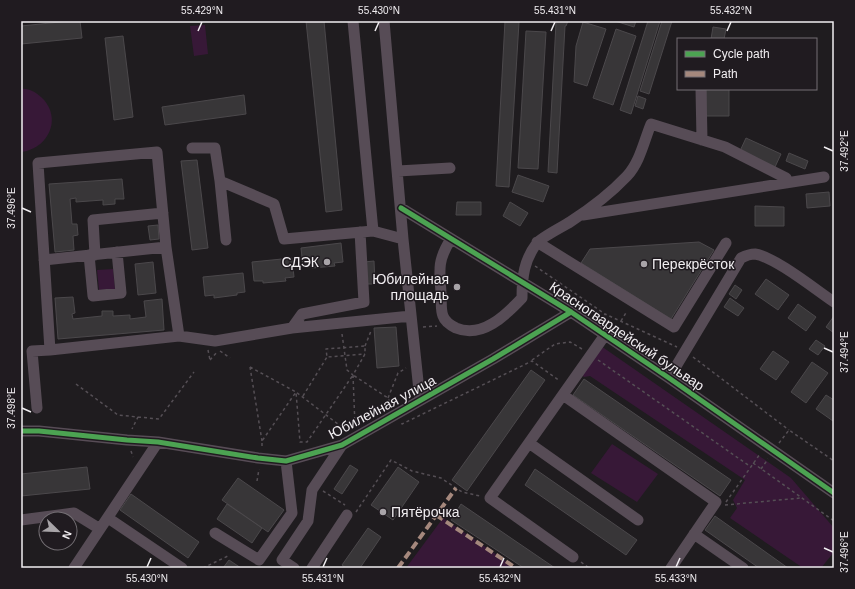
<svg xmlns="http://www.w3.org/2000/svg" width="855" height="589" font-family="Helvetica,sans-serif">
  <rect width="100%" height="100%" fill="#1f1c1f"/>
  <!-- green -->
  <path fill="#371837" d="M205 25 208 54 194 56 190 26Z
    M21 89C29 88 35 92 41 97 63 117 49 149 21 152Z
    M113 269 115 289 99 290 97 270Z
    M601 346 791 478 834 528V552L821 568H803L730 518 737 508 733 500 745 480 590 376 584 377 580 373Z
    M612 444 658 474 637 502 591 473Z
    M443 518 516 568H406Z"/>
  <!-- building -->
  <path fill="#383638" stroke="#4b484b" d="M70 21H80L82 38 21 44V26Z
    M306 21H324L342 210 326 212Z
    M505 21 519 22 509 187 496 186Z
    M549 21H568L566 26H565L557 173 548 172 556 23Z
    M615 21H636L634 27Z
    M648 21H660L631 114 620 110Z
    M662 21H672L649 94 640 91Z
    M583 22 606 29 587 86 574 82 576 46Z
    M713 27 726 29 724 39H711Z
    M616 29 636 36 613 105 593 98Z
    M526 31 546 32 538 169 518 168Z
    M123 36 133 117 114 120 105 38Z
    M706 89H729V116H706Z
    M244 95 246 114 165 125 162 107Z
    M638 96 646 99 643 109 635 106Z
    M746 138 781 154 775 167 740 151Z
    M789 153 808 161 805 169 786 161Z
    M197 160 208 248 192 250 181 161Z
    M518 175 549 186 543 202 512 192Z
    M122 179 124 199H115V204L103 205V200L76 202V198L70 199 72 224H77L78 235 73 236 74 250 55 252 49 184Z
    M829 192 830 206 807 208 806 194Z
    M457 202H481V215H456Z
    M510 202 528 213 520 226 503 216Z
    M755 206 784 207V226H755Z
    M158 225 159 239 150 240 148 226Z
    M699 242 714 250 671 319 581 263 590 249Z
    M341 243 343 262 334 263 335 266 312 268 311 266 303 267 301 248Z
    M292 258 294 277 285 278 286 281 263 283V281H254L252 262Z
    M374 261 375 284H365L364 262Z
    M153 262 156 293 138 295 135 264Z
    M243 273 245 292 237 293V295L214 298V295L205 296 203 277Z
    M766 279 789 295 778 310 755 294Z
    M735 285 742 290 736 299 729 294Z
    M73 297 75 313 72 314 73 319 102 316V311H113V316L130 315V319L146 317 144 301 162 299 164 330 58 339 55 298Z
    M730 298 744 308 738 316 724 307Z
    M798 304 816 317 806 331 788 318Z
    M834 316V333L826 327Z
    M396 327 399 366 377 368 374 328Z
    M816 340 825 346 818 355 809 349Z
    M773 351 789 362 776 380 760 369Z
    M812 362 828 373 806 403 791 392Z
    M531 370 545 380 467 491 452 480Z
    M584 379 731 480 720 496 573 395Z
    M826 395 834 400V419L833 421 816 409Z
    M350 465 358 470 342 494 334 489Z
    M87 467 90 489 21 496V474Z
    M398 467 419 482 393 520 371 505Z
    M535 469 637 540 626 555 525 485Z
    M238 478 284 510 268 532 222 500Z
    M131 494 199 542 188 558 120 510Z
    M227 504 262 528 252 543 217 519Z
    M461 504 555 568H524L451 520Z
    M715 516 788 568H759L705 530Z
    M368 528 381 537 360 568H346L342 565Z
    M229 560 241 568H223Z"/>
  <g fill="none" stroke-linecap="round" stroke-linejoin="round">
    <!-- path -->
    <path stroke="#554f55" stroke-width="1.5" stroke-dasharray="3 3" stroke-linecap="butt" d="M535 266 605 314
      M601 320 605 314 677 347
      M621 321 627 311
      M423 327 437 326
      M342 334 347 370 353 375
      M365 346 371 331
      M208 350 210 360
      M220 351 230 358
      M693 357 789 430
      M210 360 218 351
      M532 360 555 344 570 342 582 349
      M598 360 751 467
      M250 367 296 392 262 441V448
      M250 367 262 441
      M76 384 118 415 138 417 132 429
      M303 396 327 357
      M388 398 398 373 406 368
      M138 417 159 419 194 372
      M402 423V424L532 361 560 381
      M355 426 353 375 365 354V346L326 349 327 357 365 354
      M347 431 296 392 300 442H307L353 375 388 398 391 404
      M779 443 789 430 834 461
      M131 451 133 457
      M753 463 834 521
      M761 469 768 459
      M257 481 259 469
      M323 491 345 505
      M726 502 760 454
      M725 505 801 498
      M356 512 391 460 412 471 441 478 462 492 480 496
      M581 562 589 568
      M203 568 230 555"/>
    <!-- minor -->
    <path stroke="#574c56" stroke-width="11" d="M353 21 373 231 403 239
      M384 21 403 239 420 400
      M701 89 702 140
      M192 148H215L220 181
      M398 171 450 168
      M401 208 571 312 669 378 834 493
      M583 215 824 177
      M451 239C438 259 439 269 441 292 442 299 440 309 443 316 445 322 452 326 456 328 482 339 506 315 522 298 522 277 524 260 537 243 542 237 562 227 570 222 590 209 610 194 627 176 640 162 644 141 651 124L725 147 786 178V183
      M226 240 220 181 274 204 284 239 373 231
      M537 242 674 327 726 243
      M89 255 93 296 121 293 117 252
      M95 255 93 220 163 213
      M44 260 166 247
      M292 328 411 316
      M179 336 215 341 292 328 302 314 364 302 360 232
      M669 378 741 258C745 256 749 254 755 254 775 257 816 290 834 302
      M563 395 716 502 671 568
      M37 408 32 351 50 350 179 336 166 247 157 152 38 163 50 350
      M21 431H39L127 440 158 442 258 458 286 461 342 445 493 359 571 312
      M529 443 638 520
      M108 518 182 568
      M21 520 74 513 100 529
      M215 533 259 560 292 513 286 461
      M694 534 743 568
      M573 557 490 498 605 335
      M74 568 158 442
      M294 568 282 560 308 521 312 490 342 445
      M312 568 347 515"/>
    <!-- quiet -->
    <path stroke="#a5887d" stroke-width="4" stroke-dasharray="8 4" stroke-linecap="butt" d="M436 515 516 568
      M398 568 456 488"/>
    <defs>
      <path id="cycleway" d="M401 208 571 312 669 378 834 493
        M21 431H39L127 440 158 442 258 458 286 461 342 445 493 359 571 312"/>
    </defs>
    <!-- cycleway casing -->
    <use href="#cycleway" stroke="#201b20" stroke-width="8"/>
    <!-- cycleway -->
    <use href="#cycleway" stroke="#4ca352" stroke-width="5"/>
  </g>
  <!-- ticks -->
  <path fill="none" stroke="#f1eef1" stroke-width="1.5" d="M198 31 202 22M375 31 379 22M551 31 555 22M727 31 731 22M824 147 833 151M22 208 31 212M824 348 833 352M22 408 31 412M824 548 833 552M147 567 151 558M323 567 327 558M500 567 504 558M676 567 680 558"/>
  <!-- markers -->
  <g fill="#a8a4a8" stroke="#201b20" stroke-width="1.5">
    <circle cx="327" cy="262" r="4"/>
    <circle cx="644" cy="264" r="4"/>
    <circle cx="457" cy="287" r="4"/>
    <circle cx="383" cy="512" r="4"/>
  </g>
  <g text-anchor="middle" stroke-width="3" stroke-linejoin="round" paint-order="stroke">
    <!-- poi labels -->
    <g font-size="14" fill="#f1eef1" stroke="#201b20" text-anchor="end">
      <text x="319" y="267">СДЭК</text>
      <text x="652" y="269" text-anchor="start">Перекрёсток</text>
      <text x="449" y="284">Юбилейная<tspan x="449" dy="16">площадь</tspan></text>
      <text x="391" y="517" text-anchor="start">Пятёрочка</text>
    </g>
    <!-- street labels -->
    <g font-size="14" fill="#f1eef1" stroke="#201b20">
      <text transform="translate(627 336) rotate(34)" y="5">Красногвардейский бульвар</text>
      <text transform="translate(382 407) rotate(-28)" y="5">Юбилейная улица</text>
    </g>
  </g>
  <!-- border -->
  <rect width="855" height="589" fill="none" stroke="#201b20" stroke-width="44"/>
  <!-- legend -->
  <rect x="677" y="38" width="140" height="52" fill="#201b20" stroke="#746f74"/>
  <rect x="685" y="51" width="20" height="6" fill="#4ca352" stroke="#746f74"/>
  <text x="713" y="58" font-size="12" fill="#f1eef1">Cycle path</text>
  <rect x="685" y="71" width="20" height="6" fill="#a5887d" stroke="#746f74"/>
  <text x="713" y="78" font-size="12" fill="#f1eef1">Path</text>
  <!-- north arrow -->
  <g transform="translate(58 531) rotate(113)"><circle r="19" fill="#201b20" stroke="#746f74"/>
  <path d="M0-3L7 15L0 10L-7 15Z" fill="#a8a4a8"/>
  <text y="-6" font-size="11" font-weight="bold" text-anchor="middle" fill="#f1eef1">N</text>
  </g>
  <rect x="22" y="22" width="811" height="545" fill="none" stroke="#f1eef1" stroke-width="1.5"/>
  <g font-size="10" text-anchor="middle" fill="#f1eef1">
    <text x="202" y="14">55.429°N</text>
    <text x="379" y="14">55.430°N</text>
    <text x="555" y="14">55.431°N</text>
    <text x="731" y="14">55.432°N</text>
    <text transform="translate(844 151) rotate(-90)" y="4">37.492°E</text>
    <text transform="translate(11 208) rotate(-90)" y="4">37.496°E</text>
    <text transform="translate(844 352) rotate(-90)" y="4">37.494°E</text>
    <text transform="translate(11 408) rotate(-90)" y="4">37.498°E</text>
    <text transform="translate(844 552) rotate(-90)" y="4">37.496°E</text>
    <text x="147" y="582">55.430°N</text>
    <text x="323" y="582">55.431°N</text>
    <text x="500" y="582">55.432°N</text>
    <text x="676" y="582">55.433°N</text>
  </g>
</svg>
